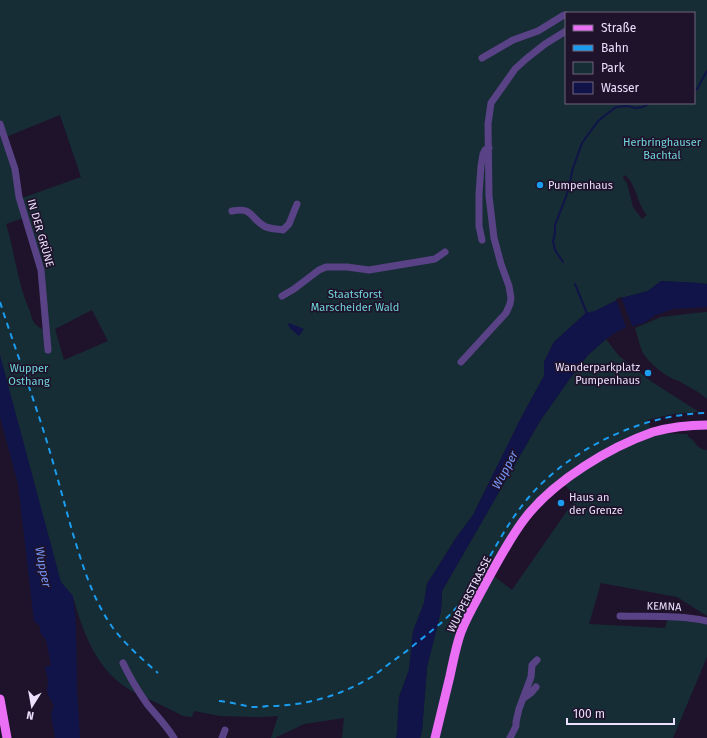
<svg xmlns="http://www.w3.org/2000/svg" width="707" height="738" font-family="'Fira Sans',sans-serif">
  <rect width="100%" height="100%" fill="#1e132b"/>
  <!-- green -->
  <path fill="#172d35" fill-rule="evenodd" d="M0 0H707V284L698 283 661 281 648 291 621 298 595 311 586 313 554 342 544 362V376L522 416 473 515 456 538 427 584 424 603 413 632 409 670 399 697 397 733 396 738H342L344 718 304 724 275 738H271L278 716 260 717 220 716 194 711 192 717 183 716C170 709 157 703 144 697 139 694 132 692 127 688 97 669 83 633 74 600L55 610 0 379ZM566 13H694V103H566ZM60 115 81 177 22 198 6 137ZM624 175C636 181 637 205 647 215L642 219 633 207 627 183 623 178ZM24 218 40 270 45 330C41 329 38 327 35 324 32 320 31 314 29 309 17 281 15 253 6 224ZM92 310 108 341 64 360 55 329Z
    M707 312V399L698 392 677 380C667 378 648 362 643 353 639 345 638 336 635 328L661 317 695 313Z
    M606 339 619 356 652 382 699 412 673 414 647 420 653 433 687 434 690 439 691 438C696 444 699 450 707 450V616L677 597 601 583 589 624 665 628 668 618 707 621V657L673 738H420L422 731 427 667 441 611 442 591 540 421 576 370 588 355ZM565 485 576 498 512 590 494 576 529 518 545 502Z"/>
  <!-- water -->
  <path fill="#101448" d="M661 281 698 283 707 284V307L673 309 656 315 644 323 622 329 615 333 606 339 588 355 576 370 540 421 442 591 441 611 427 667 422 731 420 738H396L397 733 399 697 409 670 413 631 424 603 427 584 456 538 473 515 522 416 544 376V362L554 342 586 313 595 311 621 298 648 291Z
    M289 323 304 329 299 336 291 329 288 325Z
    M0 355 61 582 73 596 75 611 76 629 77 689 80 738H55L51 714 54 706 47 692 48 680 45 667 51 665 46 640 40 632V626L34 621 18 484 0 417Z"/>
  <!-- pier -->
  <path fill="#1e132b" d="M621 297 633 328 627 330 616 299Z"/>
  <g fill="none" stroke-linecap="round" stroke-linejoin="round">
    <!-- stream -->
    <path stroke="#101448" stroke-width="2" d="M694 90 697 89 707 71
      M563 262 555 250 553 241 555 233V225L567 194 573 168 582 143 598 121 616 107 627 106 636 108 643 107 650 103
      M575 284 588 316"/>
    <!-- minor -->
    <path stroke="#594286" stroke-width="7" d="M482 58 513 40 538 31 564 15H566
      M0 124 15 169 19 197 41 270 48 350
      M232 211C253 207 249 217 264 226 270 229 277 229 283 230L289 224 297 204
      M482 240 479 226V194L481 166 483 154 485 150 489 148
      M282 296 294 289 319 270 326 267H347L369 270 435 259 445 252
      M461 362 506 313 510 304 511 298 509 286 501 264 494 238 489 196 488 124 491 103 515 69 526 59 545 44 566 31
      M620 616C649 617 679 615 707 621
      M123 663C130 678 138 691 147 704 156 715 166 725 174 738
      M524 698 531 693 536 687
      M222 738 225 730
      M510 738 516 726V722L519 709 531 677 532 665 537 660"/>
    <!-- major -->
    <path stroke="#ea6ff5" stroke-width="9" d="M0 699 7 738
      M435 738C440 717 445 697 450 676 453 662 456 646 461 632 468 614 478 598 487 581 499 559 511 536 526 517 555 480 610 447 653 432 671 427 689 425 707 425"/>
    <!-- rail -->
    <path stroke="#1a9cef" stroke-width="2" stroke-dasharray="6 5" stroke-linecap="butt" d="M0 302C16 352 35 401 50 452 58 479 65 506 73 534 83 567 93 600 113 628 126 645 142 659 158 673
      M219 701C230 702 241 705 252 707 257 707 262 707 267 706 303 706 337 697 368 679 374 676 380 671 385 667 395 659 405 653 414 645 431 631 448 619 461 602 484 572 498 537 521 507 562 452 639 414 707 413"/>
  </g>
  <!-- markers -->
  <g fill="#1a9cef" stroke="#1e132b" stroke-width="1.5">
    <circle cx="540" cy="185" r="4"/>
    <circle cx="648" cy="373" r="4"/>
    <circle cx="561" cy="503" r="4"/>
  </g>
  <g text-anchor="middle" stroke-width="3.5" stroke-linejoin="round" paint-order="stroke">
    <!-- park labels -->
    <g font-size="11" fill="#6fd5d9" stroke="#1e132b">
      <text x="662" y="146">Herbringhauser<tspan x="662" dy="13">Bachtal</tspan></text>
      <text x="355" y="298">Staatsforst<tspan x="355" dy="13">Marscheider Wald</tspan></text>
      <text x="29" y="372">Wupper<tspan x="29" dy="13">Osthang</tspan></text>
    </g>
    <!-- poi labels -->
    <g font-size="11" fill="#ebe0fd" stroke="#1e132b" text-anchor="start">
      <text x="548" y="189">Pumpenhaus</text>
      <text x="640" y="371" text-anchor="end">Wanderparkplatz<tspan x="640" dy="13">Pumpenhaus</tspan></text>
      <text x="569" y="501">Haus an<tspan x="569" dy="13">der Grenze</tspan></text>
    </g>
    <!-- street labels -->
    <g font-size="11" fill="#ebe0fd" stroke="#1e132b">
      <text transform="translate(41 233) rotate(74)" y="4">IN DER GRÜNE</text>
      <text transform="translate(469 594) rotate(-63)" y="4">WUPPERSTRASSE</text>
      <text transform="translate(664 606) rotate(2)" y="4">KEMNA</text>
    </g>
    <!-- water labels -->
    <g font-size="12" font-style="italic" fill="#7595f5" stroke="#1e132b">
      <text transform="translate(505 470) rotate(-62)" y="4">Wupper</text>
      <text transform="translate(43 567) rotate(79)" y="4">Wupper</text>
    </g>
  </g>
  <!-- legend -->
  <rect x="565" y="12" width="130" height="92" fill="#1e132b" stroke="#70657f"/>
  <rect x="573" y="25" width="20" height="6" fill="#ea6ff5" stroke="#70657f"/>
  <text x="601" y="32" font-size="12" fill="#ebe0fd">Straße</text>
  <rect x="573" y="45" width="20" height="6" fill="#1a9cef" stroke="#70657f"/>
  <text x="601" y="52" font-size="12" fill="#ebe0fd">Bahn</text>
  <rect x="573" y="62" width="20" height="12" fill="#172d35" stroke="#70657f"/>
  <text x="601" y="72" font-size="12" fill="#ebe0fd">Park</text>
  <rect x="573" y="82" width="20" height="12" fill="#101448" stroke="#70657f"/>
  <text x="601" y="92" font-size="12" fill="#ebe0fd">Wasser</text>
  <!-- north arrow -->
  <g transform="translate(32 706) rotate(191)" stroke="#1e132b" stroke-width="3" paint-order="stroke">
  <path d="M0-3L7 15L0 10L-7 15Z" fill="#ebe0fd"/>
  <text y="-6" font-size="11" font-weight="bold" text-anchor="middle" fill="#ebe0fd">N</text>
  </g>
  <!-- scale -->
  <path d="M567 718v6h107v-6" fill="none" stroke="#ebe0fd" stroke-width="2"/>
  <text x="573" y="718" font-size="12" fill="#ebe0fd" stroke="#1e132b" stroke-width="3" paint-order="stroke">100 m</text>
</svg>
